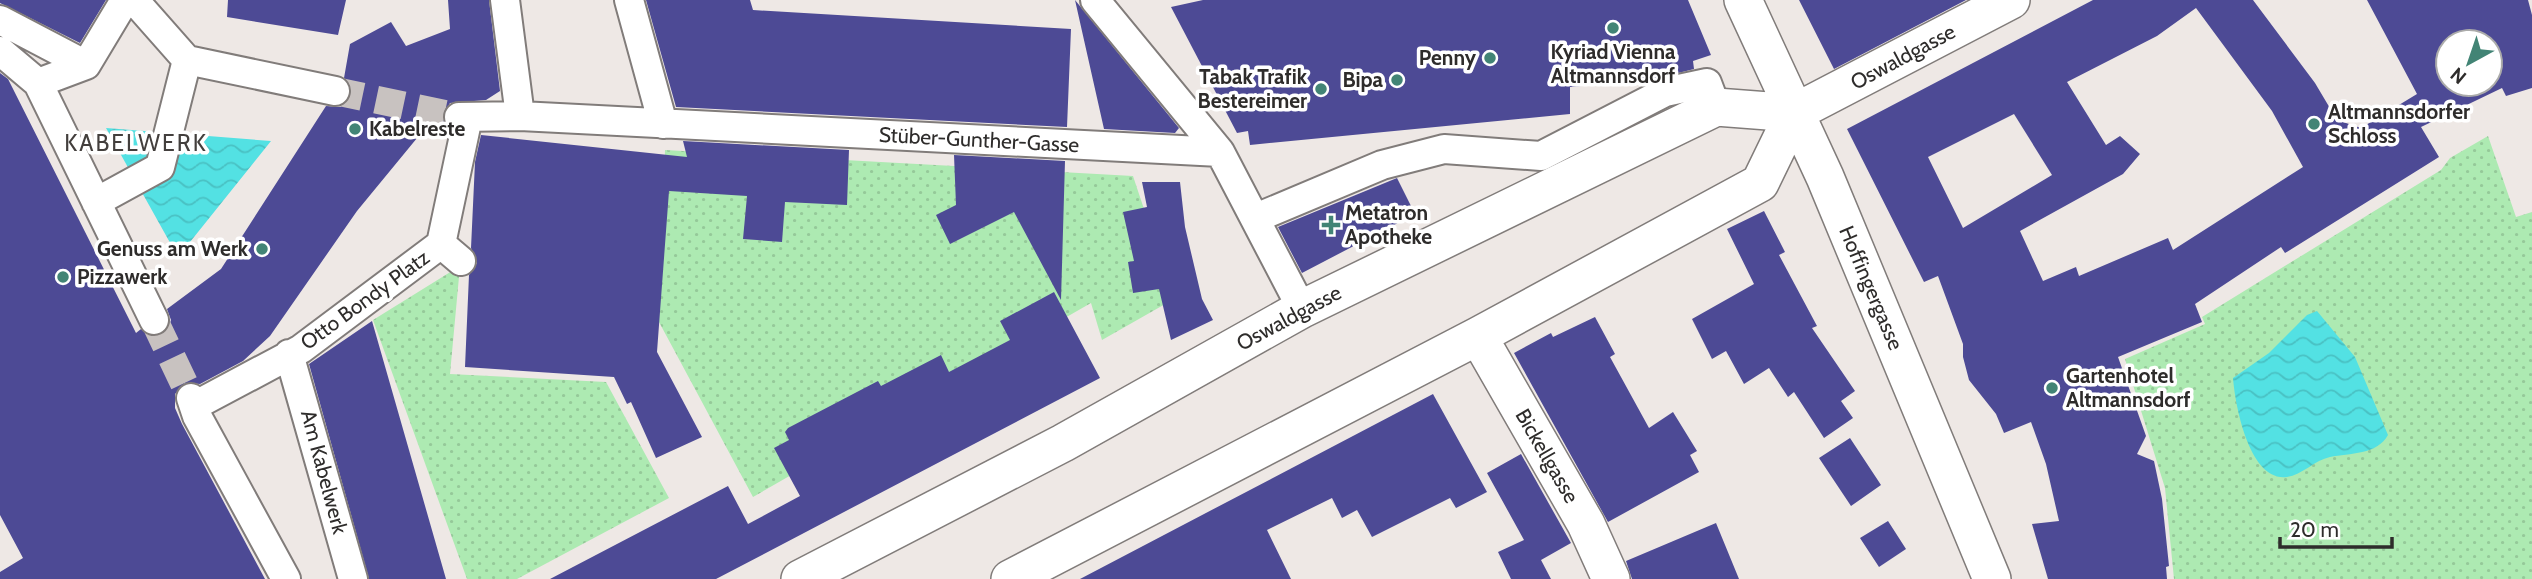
<svg xmlns="http://www.w3.org/2000/svg" width="2532" height="579" font-family="Cabin,sans-serif">
  <defs>
    <pattern id="grass-dots" width="8" height="8" patternUnits="userSpaceOnUse" patternTransform="scale(1.75)"><rect width="8" height="8" fill="#adeab2"/><path d="M2 2h.1M6 6h.1" fill="none" stroke="#95c999" stroke-width="1.8" stroke-linecap="round"/></pattern>
    <pattern id="water-waves" width="16" height="10" patternUnits="userSpaceOnUse" patternTransform="scale(1.75)"><rect width="16" height="10" fill="#53e1e3"/><path d="M0 5q4-4 8 0t8 0" fill="none" stroke="#49c1c3"/></pattern>
  </defs>
  <rect width="100%" height="100%" fill="#eee8e5"/>
  <!-- grass -->
  <path fill="url(#grass-dots)" d="M2488 136 2516 217 2532 212V579H2174L2165 488 2125 359 2205 324 2202 317 2441 170 2450 158Z
    M665 150 1133 176 1174 299 1102 340 1091 303 753 497 659 322Z
    M460 266 450 374 606 382 669 498 517 579H467L373 320Z"/>
  <!-- water -->
  <path fill="url(#water-waves)" d="M106 128 271 141 178 257Z
    M2317 311 2355 357 2388 435C2377 455 2350 453 2330 457 2315 460 2302 475 2287 477 2249 482 2235 404 2233 378L2269 353 2307 315Z"/>
  <!-- building -->
  <path fill="#4d4a95" fill-rule="evenodd" d="M0 0H106L80 43 0 3Z
    M228 0H346L338 35 227 17Z
    M448 0H489L500 91 486 100 450 103 442 117 445 125 428 135 422 132 357 211 270 336 243 361 200 384 185 383 175 394V408L182 424 265 579H0V572L23 558 0 515V73L8 79 136 333 141 329 154 337 168 329 171 320 167 309 221 269 326 106 340 107 348 102 351 86 344 78 350 44 391 22 406 46 450 29Z
    M646 0H750L753 10 1071 29 1067 127 676 107Z
    M1075 0 1179 128 1175 133 1104 129Z
    M1203 0H1688L1711 55 1693 61 1694 69 1651 80 1570 87V114L1250 145 1248 131 1237 133 1171 7Z
    M1799 0H1966L1834 69Z
    M2093 0H2253L2315 83 2337 120 2361 128 2417 94 2367 0H2528L2532 15V88L2506 96 2502 88 2421 127 2439 157 2285 253 2281 247 2195 304 2202 322 2118 357 2146 436 2137 454 2154 461 2162 499 2169 566 2166 567 2167 579H2048L2032 524 2059 521 2046 464 2031 422 2004 433 1996 414 1969 380 1963 357V344L1938 276 1924 282 1847 129ZM2196 8 2272 111 2303 167 2173 250 2168 238 2079 276 2076 267 2043 281 2020 231 2123 174 2140 154 2120 136 2106 145 2067 82 2157 36ZM2448 42H2490V84H2448ZM2014 114 2052 175 1963 228 1928 157Z
    M481 135 687 157 683 141 849 150 847 205 785 202 782 242 743 239 747 196 669 191 657 352 702 437 656 458 631 402 627 404 614 377 465 367 469 275 477 263 471 248 475 162Z
    M954 155 1065 161 1061 300 1014 212 950 244 936 215 956 205Z
    M1397 178 1415 214 1302 273 1278 227Z
    M1142 182H1180L1185 227 1202 299 1213 320 1171 340 1159 289 1133 293 1128 262 1134 261 1123 212 1147 207Z
    M1764 211 1785 252 1779 255 1817 326 1812 328 1855 391 1841 401 1853 418 1824 438 1794 392 1788 397 1769 368 1744 384 1726 351 1712 359 1692 319 1754 284 1727 229Z
    M1054 292 1100 378 716 579H550L728 486 748 524 800 496 774 448 789 440 785 432 788 428 878 381 881 386 941 355 949 372 1010 340 1000 321Z
    M1595 317 1615 354 1610 357 1649 428 1673 412 1697 451 1690 455 1699 472 1608 522 1514 353 1551 333 1553 337Z
    M372 321 446 579H369L309 364Z
    M1433 394 1487 492 1456 508 1450 498 1372 537 1357 510 1342 518 1332 498 1267 530 1291 579H1080Z
    M1850 438 1881 485 1851 506 1819 458Z
    M1521 454 1571 543 1541 560 1551 579H1511L1498 552 1524 540 1487 473Z
    M1888 521 1906 549 1879 567 1860 538Z
    M1716 523 1739 579H1632L1626 561Z"/>
  <g fill="none" stroke-linecap="round" stroke-linejoin="round">
    <!-- pedestrian-tunnel -->
    <path stroke="#c8c2c0" stroke-width="28" stroke-dasharray="28 14" stroke-linecap="butt" d="M335 91 459 117
      M154 320 191 398"/>
    <defs>
      <path id="pedestrian" d="M134 0 187 60 335 91
        M505 0 520 116
        M629 0 663 124
        M1095 0 1220 152
        M0 20 86 65
        M0 51 38 83 154 320
        M38 83 86 65 125 0
        M459 117 520 116 1220 152 1302 309
        M96 202 160 167 187 60
        M1256 218 1382 165 1444 149 1541 156 1665 92 1707 83 1716 107
        M441 244 461 261
        M289 354 353 579
        M191 398 197 416 286 579
        M194 406 301 349 441 244 468 117"/>
      <path id="minor" d="M1743 0 1825 177 1992 579
        M1478 336 1586 524 1611 579
        M800 579 1063 443 1302 309 1716 107 1794 113 2011 0
        M1010 579 1478 336 1760 183 1794 113"/>
    </defs>
    <!-- pedestrian casing -->
    <use href="#pedestrian" stroke="#817c7a" stroke-width="32"/>
    <!-- minor casing -->
    <use href="#minor" stroke="#817c7a" stroke-width="40"/>
    <!-- pedestrian -->
    <use href="#pedestrian" stroke="#fff" stroke-width="28"/>
    <!-- minor -->
    <use href="#minor" stroke="#fff" stroke-width="37"/>
  </g>
  <!-- markers -->
  <g fill="#428475" stroke="#fff" stroke-width="2.5">
    <circle cx="1613" cy="28" r="7"/>
    <circle cx="1490" cy="58" r="7"/>
    <circle cx="1397" cy="80" r="7"/>
    <circle cx="1321" cy="89" r="7"/>
    <circle cx="2314" cy="124" r="7"/>
    <circle cx="355" cy="129" r="7"/>
    <path d="M1327.5 214.5h7v7h7v7h-7v7h-7v-7h-7v-7h7z"/>
    <circle cx="262" cy="249" r="7"/>
    <circle cx="63" cy="277" r="7"/>
    <circle cx="2052" cy="388" r="7"/>
  </g>
  <g text-anchor="middle" stroke-width="7" stroke-linejoin="round" paint-order="stroke">
    <!-- poi labels -->
    <g font-size="21" font-weight="bold" fill="#2e2c2b" stroke="#fff" text-anchor="start">
      <text x="1613" y="59" text-anchor="middle">Kyriad Vienna<tspan x="1613" dy="24">Altmannsdorf</tspan></text>
      <text x="1476" y="65" text-anchor="end">Penny</text>
      <text x="1307" y="84" text-anchor="end">Tabak Trafik<tspan x="1307" dy="24">Bestereimer</tspan></text>
      <text x="1383" y="87" text-anchor="end">Bipa</text>
      <text x="2328" y="119">Altmannsdorfer<tspan x="2328" dy="24">Schloss</tspan></text>
      <text x="369" y="136">Kabelreste</text>
      <text x="1345" y="220">Metatron<tspan x="1345" dy="24">Apotheke</tspan></text>
      <text x="248" y="256" text-anchor="end">Genuss am Werk</text>
      <text x="77" y="284">Pizzawerk</text>
      <text x="2066" y="383">Gartenhotel<tspan x="2066" dy="24">Altmannsdorf</tspan></text>
    </g>
    <!-- street labels -->
    <g font-size="21" fill="#2e2c2b" stroke="#fff">
      <text transform="translate(1903 57) rotate(-28)" y="7">Oswaldgasse</text>
      <text transform="translate(979 140) rotate(3)" y="7">Stüber-Gunther-Gasse</text>
      <text transform="translate(1871 288) rotate(67)" y="7">Hoffingergasse</text>
      <text transform="translate(365 300) rotate(-36)" y="7">Otto Bondy Platz</text>
      <text transform="translate(1289 318) rotate(-28)" y="7">Oswaldgasse</text>
      <text transform="translate(1547 456) rotate(60)" y="7">Bickellgasse</text>
      <text transform="translate(324 472) rotate(75)" y="7">Am Kabelwerk</text>
    </g>
    <!-- neighbourhood labels -->
    <g font-size="23" letter-spacing="2" fill="#433f3d" stroke="#fff">
      <text x="136" y="151">KABELWERK</text>
    </g>
  </g>
  <!-- north arrow -->
  <g transform="translate(2469 63) rotate(220)"><circle r="33" fill="#ffffff" stroke="#ababaa" stroke-width="2"/>
  <path d="M0-5L12 26L0 18L-12 26Z" fill="#428475"/>
  <text y="-10" font-size="19" font-weight="bold" text-anchor="middle" fill="#2e2c2b">N</text>
  </g>
  <!-- scale -->
  <path d="M2280 537v10h112v-10" fill="none" stroke="#2e2c2b" stroke-width="3.5"/>
  <text x="2290" y="537" font-size="21" fill="#2e2c2b" stroke="#ffffff" stroke-width="5" paint-order="stroke">20 m</text>
</svg>
